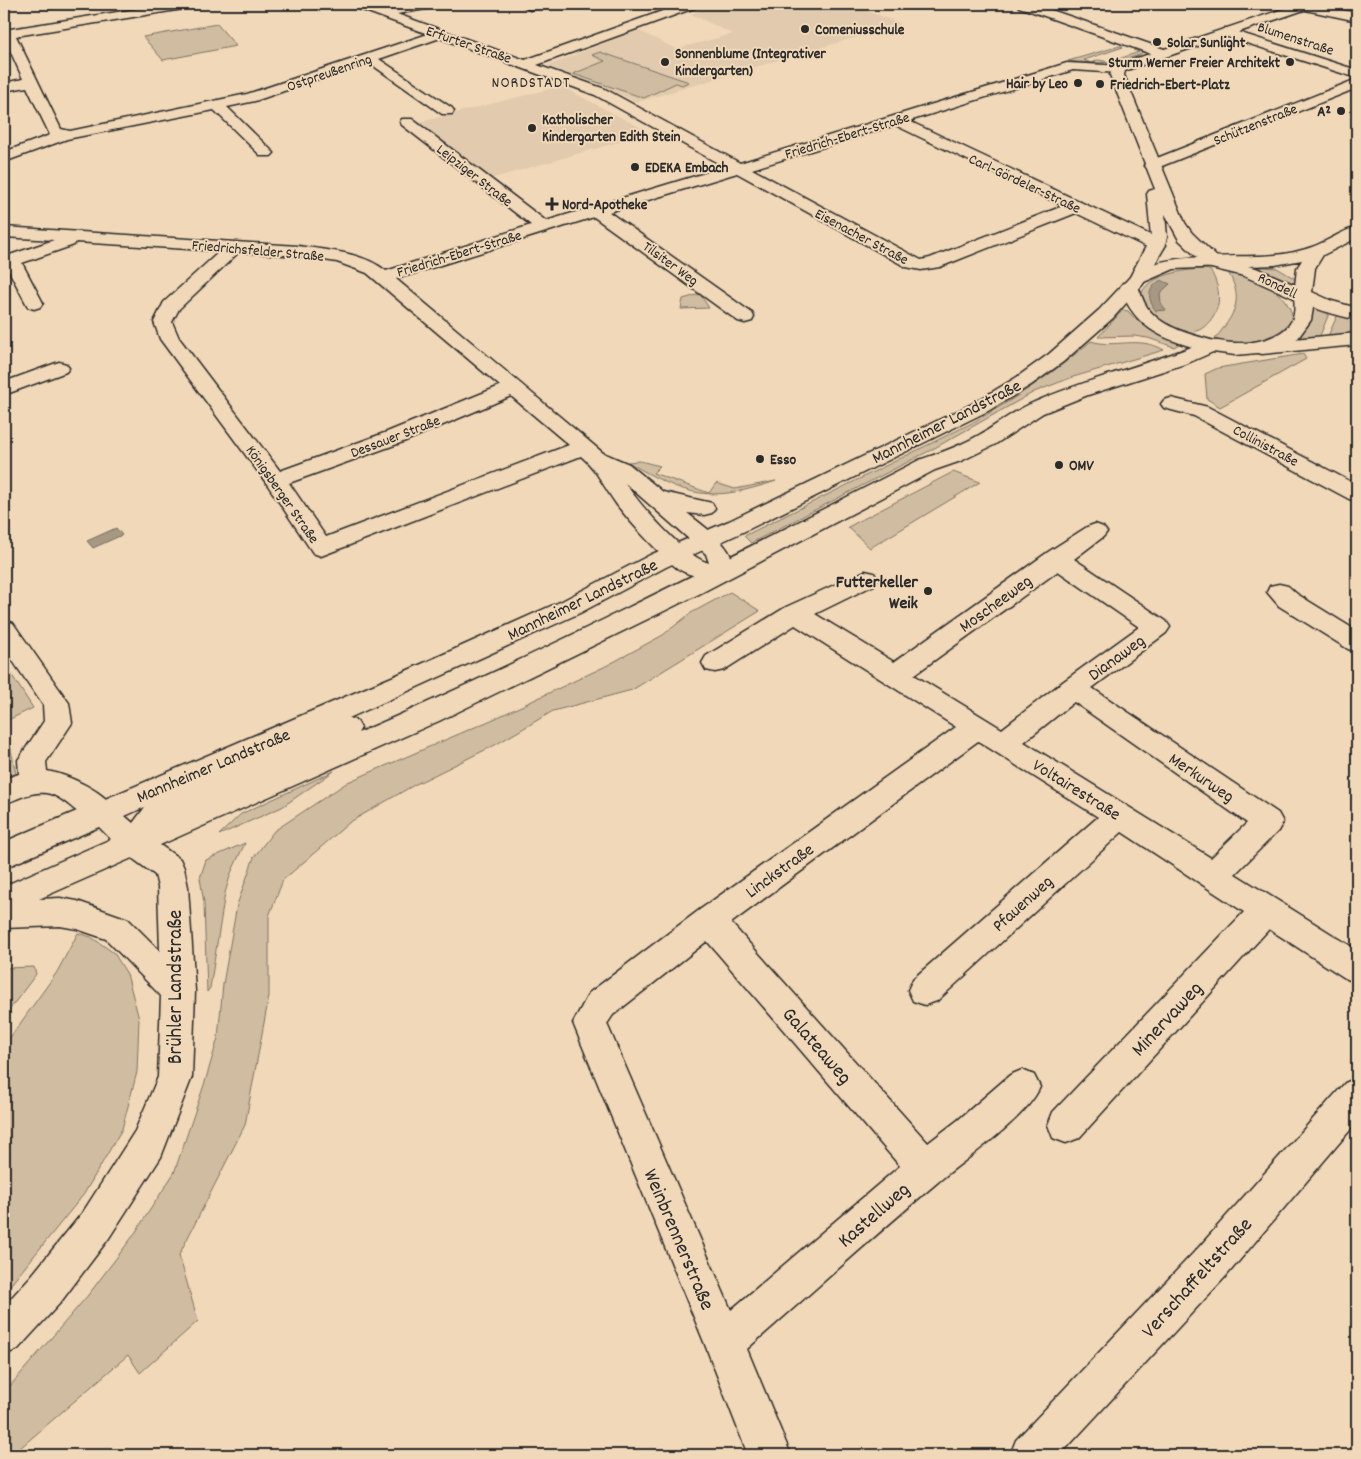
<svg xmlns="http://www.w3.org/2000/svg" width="1361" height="1459" font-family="Dekko,sans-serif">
  <rect width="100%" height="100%" fill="#f0d8b8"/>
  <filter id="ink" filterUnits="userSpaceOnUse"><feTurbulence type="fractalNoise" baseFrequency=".02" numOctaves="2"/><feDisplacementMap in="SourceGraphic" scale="10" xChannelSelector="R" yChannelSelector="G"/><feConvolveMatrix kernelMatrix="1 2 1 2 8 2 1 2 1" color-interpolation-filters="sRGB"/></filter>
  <g filter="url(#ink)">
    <!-- built -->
    <path fill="#e1caad" d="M715 4H848L901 24 637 102 595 83 547 66 637 30 676 49 733 34 691 14Z
      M561 86 650 133 490 179 417 123Z"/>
    <!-- green -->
    <path fill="#d0bca0" stroke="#7e7466" d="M217 24 236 46 163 60 143 37Z
      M1120 46 1123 47 1084 60 1091 63 1098 60 1110 62 1139 52 1133 50 1135 49 1143 51 1140 55C1112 64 1097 64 1068 61Z
      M600 52 689 82 682 85 676 83 644 98 573 74 605 61 592 55Z
      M1263 267 1277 268 1297 280 1295 284H1292L1259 268Z
      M1203 269 1210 270C1218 282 1222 300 1215 313 1211 321 1204 329 1196 331 1187 333 1178 330 1170 325 1107 292 1162 270 1203 269Z
      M1231 272C1256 280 1285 288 1293 317 1283 339 1237 349 1215 339 1232 317 1245 302 1229 274Z
      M700 294 709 308 681 309 683 299Z
      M1314 306 1330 311 1319 338 1297 339 1310 323Z
      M1123 310 1128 311C1142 329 1162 333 1179 344L1174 347 1148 338 1134 336 1098 337Z
      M1338 314 1357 319V334L1328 336Z
      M1091 341C1115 349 1138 335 1164 350L1073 377 1034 392 931 450 751 543 744 536 970 424C1013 400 1053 374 1091 341Z
      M1303 354 1306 359 1220 407 1207 399 1205 374 1218 368Z
      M640 461 660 466 653 473 709 493 716 483 735 489 776 481C710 503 687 497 628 462Z
      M953 472 980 482 870 548 848 527Z
      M730 592 760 611 632 690 553 711 495 745 414 785 350 822 283 880 269 916V996L245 1125 179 1255 198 1321 140 1373 128 1355 12 1455H4V1393L89 1294 133 1236 174 1173 205 1082 218 1038 223 984 237 905 254 857 274 831 348 782 496 718 608 665 663 635 691 613Z
      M4 663 33 708 4 722Z
      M4 736 10 745 16 774 4 780V775L11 772 4 756Z
      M334 771 282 807 219 835 241 814Z
      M245 843 231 873 225 893 210 988 207 992 204 903 200 878 206 860Z
      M78 933 91 937 114 953 127 974 139 1019 137 1072 122 1129 84 1194 4 1293V1046L57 972Z
      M34 967 36 974 4 1017V968Z"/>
    <!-- water -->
    <path fill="#a79884" stroke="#756c60" d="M1161 280 1170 284 1160 293 1161 303 1166 310 1156 311C1146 298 1148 288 1161 280Z
      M116 528 122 535 93 548 87 541Z"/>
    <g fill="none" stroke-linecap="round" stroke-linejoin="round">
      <defs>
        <path id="minor" d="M168 4H195L189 8 16 36 61 129 70 131 247 94 428 34 354 7 352 4H369L384 9 415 4H439L437 7 397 14 525 60 682 4H699L697 7 537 65 605 89 740 163 1067 63 1124 66 1126 69 1119 73 1073 70 909 121 1163 241 1166 245 1163 249 1157 250 1151 249 1076 213 940 267 921 270 906 267 737 173 609 212 752 313 754 317 752 321 745 323 738 321 594 217 396 279 603 453 629 464 663 492 712 503 715 508 712 513 704 515 687 513C702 525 728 542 733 562 740 592 690 577 677 568 660 555 630 522 617 505 605 489 596 468 581 456L321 556 313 553 267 484 160 339 154 322 164 302 220 251 76 242 74 245 22 263 43 303 40 307 34 309 28 307 7 267 4 268V257L54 240 4 237V227L298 246C326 250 363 252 386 271L531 225 402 125 400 122 402 119H412L546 221 725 167 595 95 440 38 379 59 452 108 454 111 452 114H442L368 62 255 101 227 107 271 150 274 153 271 156H261L214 110 67 139 4 162V152L50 135 27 87 4 91V83L23 79 4 37V30ZM895 125 1063 206 930 258 921 260 752 169ZM239 252 298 256 337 262 367 273 500 386 387 432 280 471 179 338 172 322 179 309ZM511 396 569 445 326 537 289 483 403 442ZM625 483 706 554 709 563C685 557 640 505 625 483Z
          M520 4H534L536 6 530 10Z
          M1017 4H1034L1167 50 1169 53 1162 57 1157 56 1019 7Z
          M1290 4H1312L1357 13V21L1296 8Z
          M1225 28 1357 70V78L1221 35 1219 32Z
          M1357 79V88L1157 168H1147L1144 165 1147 162Z
          M1357 227V238L1323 255 1315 268 1312 292 1332 301 1357 308V320C1342 316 1303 308 1294 295L1297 268 1302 260 1275 265 1174 269 1137 285C1141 292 1142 300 1147 307 1162 329 1194 335 1218 342L1221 346 1218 350 1211 352C1169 341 1135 332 1120 287L1123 283 1129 282 1128 280C1149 249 1240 259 1275 255 1286 254 1301 251 1312 247 1327 242 1341 231 1357 227Z
          M1357 333V345L1262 354 1255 352 1252 348 1255 344 1262 342Z
          M59 362 66 364 69 368 66 372 4 395V382Z
          M1171 398 1208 407 1357 485V501L1349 499 1194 416 1164 408 1161 404 1164 400Z
          M1095 524 1103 527 1107 532 1103 537 1074 559 1166 621 1170 627 1166 633 1092 688 1278 813 1283 822 1278 831 1235 874 1357 950V983L1345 978 1269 929 1079 1138 1066 1143 1053 1138 1048 1125 1053 1112 1244 912 1122 832 937 1001 925 1005 913 1001 908 990 913 979 1098 817 978 741 731 923 928 1143 958 1120 1010 1075 1022 1070 1034 1075 1040 1087C1027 1118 965 1159 938 1182 874 1236 811 1293 747 1349L791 1455H748L704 1342 573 1023 589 993 698 911 956 727 795 625 724 670 715 672 706 670 702 663 706 656 786 607 865 571 874 573 877 579 874 585 815 614 894 662 1048 552 1087 527ZM1058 571 1139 627 1064 681 1002 729 914 675ZM1074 702 1247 823 1211 858 1024 742ZM707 941 900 1166 731 1310 607 1024 613 1015Z
          M1279 584 1288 586 1297 594 1357 631V652L1348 649 1279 606 1267 592 1270 586Z
          M4 620 13 623 69 703 72 723 46 762 47 771C69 775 106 792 117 812L112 820C109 822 104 824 101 824 82 822 66 796 46 793 30 791 18 799 4 804V779L19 774 18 760 44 721 43 705 4 648Z
          M1357 1078V1122L1227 1275 1060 1455H1010L1016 1440 1199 1247 1345 1083Z"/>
        <path id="major" d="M1298 4H1315L1313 7 1130 69 1125 71 1124 75 1185 223 1192 233 1219 259 1256 268 1309 291 1312 295 1313 308 1311 320 1298 338 1269 352 1235 355 1213 352 1188 363 1088 395 1043 413 994 445 961 461 935 470 699 594 439 721 160 845 180 859 184 868 188 887 195 991 192 1077 161 1157 109 1238 60 1303 18 1349 4 1355V1306L32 1275 83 1212 135 1131 158 1077 161 996 106 939 77 929 60 926 4 928V886L111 839 99 827 4 868V842L406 671 562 601 650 555 729 521 974 403 1017 377 1049 354 1099 310 1130 277 1151 237 1147 194 1149 191 1155 189 1110 75 1114 66ZM1165 214 1179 240 1207 267 1244 276 1294 298C1295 305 1295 314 1292 320 1284 338 1253 344 1235 343 1224 343 1213 338 1202 343 1146 365 1086 379 1030 404 1012 412 996 426 979 435 960 446 940 453 919 460 734 555 549 651 358 733L361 728 357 721 349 718 580 613 666 567 745 531 988 411 1031 385 1063 362 1113 318 1143 284 1164 248 1167 237ZM145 807 133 823 125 816ZM132 858 155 875 158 887 160 951 128 919 77 901 60 898 39 899Z"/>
      </defs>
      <!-- minor casing -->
      <use href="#minor" stroke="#2b2b2b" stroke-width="3"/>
      <!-- major casing -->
      <use href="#major" stroke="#2b2b2b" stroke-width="3"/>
      <!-- minor -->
      <use href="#minor" fill="#f0d8b8" fill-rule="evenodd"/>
      <!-- major -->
      <use href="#major" fill="#f0d8b8" fill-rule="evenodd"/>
      <defs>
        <path id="rail" d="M4 5 12 4"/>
      </defs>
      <!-- rail casing -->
      <use href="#rail" stroke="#2b2b2b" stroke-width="2.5"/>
      <!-- rail -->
      <use href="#rail" stroke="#f0d8b8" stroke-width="2" stroke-dasharray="5.5" stroke-linecap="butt"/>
    </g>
  </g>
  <!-- markers -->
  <g fill="#2b2b2b" stroke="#f0d8b8" stroke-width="2">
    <circle cx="805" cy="29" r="5"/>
    <circle cx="1157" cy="42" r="5"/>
    <circle cx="665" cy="62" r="5"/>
    <circle cx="1290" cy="62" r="5"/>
    <circle cx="1078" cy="83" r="5"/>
    <circle cx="1100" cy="84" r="5"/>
    <circle cx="1341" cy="111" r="5"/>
    <circle cx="532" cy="128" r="5"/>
    <circle cx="635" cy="167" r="5"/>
    <path d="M549.5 196.5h5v5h5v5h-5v5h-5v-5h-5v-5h5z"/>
    <circle cx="760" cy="459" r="5"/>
    <circle cx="1059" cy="465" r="5"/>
    <circle cx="928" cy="591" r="5"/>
  </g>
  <g text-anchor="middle" stroke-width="4" stroke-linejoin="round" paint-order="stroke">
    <!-- far-poi labels -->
    <g font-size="15" font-weight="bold" fill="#2b2b2b" stroke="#f0d8b8" text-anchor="start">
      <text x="815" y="34">Comeniusschule</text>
      <text x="1167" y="47">Solar Sunlight</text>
      <text x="675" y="58">Sonnenblume (Integrativer<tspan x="675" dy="17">Kindergarten)</tspan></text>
      <text x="1280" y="67" text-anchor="end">Sturm Werner Freier Architekt</text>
      <text x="1068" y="88" text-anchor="end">Hair by Leo</text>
      <text x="1110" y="89">Friedrich-Ebert-Platz</text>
      <text x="1331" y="116" text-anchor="end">A²</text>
      <text x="542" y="124">Katholischer<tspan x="542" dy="17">Kindergarten Edith Stein</tspan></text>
      <text x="645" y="172">EDEKA Embach</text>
      <text x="562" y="209">Nord-Apotheke</text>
      <text x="770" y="464">Esso</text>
      <text x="1069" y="470">OMV</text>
    </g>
    <!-- far-street labels -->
    <g font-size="15" fill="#2b2b2b" stroke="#f0d8b8">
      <text transform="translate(1296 38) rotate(18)" y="5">Blumenstraße</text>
      <text transform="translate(469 44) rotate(19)" y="5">Erfurter Straße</text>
      <text transform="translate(329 72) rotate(-19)" y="5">Ostpreußenring</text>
      <text transform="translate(1255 124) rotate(-22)" y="5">Schützenstraße</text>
      <text transform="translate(847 135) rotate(-17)" y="5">Friedrich-Ebert-Straße</text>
      <text transform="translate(475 175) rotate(38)" y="5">Leipziger Straße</text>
      <text transform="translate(1025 183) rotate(25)" y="5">Carl-Gördeler-Straße</text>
      <text transform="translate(862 236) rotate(28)" y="5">Eisenacher Straße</text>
      <text transform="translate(258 250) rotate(5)" y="5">Friedrichsfelder Straße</text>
      <text transform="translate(459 253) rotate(-17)" y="5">Friedrich-Ebert-Straße</text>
      <text transform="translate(671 263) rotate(36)" y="5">Tilsiter Weg</text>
      <text transform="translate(1278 285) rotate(26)" y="5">Rondell</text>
      <text transform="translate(395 436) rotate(-21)" y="5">Dessauer Straße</text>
      <text transform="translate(1266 445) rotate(28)" y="5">Collinistraße</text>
      <text transform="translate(283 494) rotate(55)" y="5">Königsberger Straße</text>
    </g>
    <!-- far-quarter labels -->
    <g font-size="16" letter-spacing="1" fill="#2b2b2b" stroke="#f0d8b8">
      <text x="531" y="87">NORDSTADT</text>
    </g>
    <!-- street labels -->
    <g font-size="18" fill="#2b2b2b" stroke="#f0d8b8">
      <text transform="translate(946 421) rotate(-27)" y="6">Mannheimer Landstraße</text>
      <text transform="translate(582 599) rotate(-26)" y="6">Mannheimer Landstraße</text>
      <text transform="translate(995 603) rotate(-36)" y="6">Moscheeweg</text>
      <text transform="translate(1116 657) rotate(-36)" y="6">Dianaweg</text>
      <text transform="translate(213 765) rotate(-23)" y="6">Mannheimer Landstraße</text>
      <text transform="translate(1202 777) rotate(34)" y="6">Merkurweg</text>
      <text transform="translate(1077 789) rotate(32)" y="6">Voltairestraße</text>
      <text transform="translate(779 870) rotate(-36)" y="6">Linckstraße</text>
      <text transform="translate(1022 903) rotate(-42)" y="6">Pfauenweg</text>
    </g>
    <!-- poi labels -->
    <g font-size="18" font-weight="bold" fill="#2b2b2b" stroke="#f0d8b8" text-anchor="end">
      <text x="918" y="587">Futterkeller<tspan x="918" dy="21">Weik</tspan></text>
    </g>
    <!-- near-street labels -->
    <g font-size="21" fill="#2b2b2b" stroke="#f0d8b8">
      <text transform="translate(174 987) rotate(-90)" y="7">Brühler Landstraße</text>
      <text transform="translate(1166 1018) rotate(-47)" y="7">Minervaweg</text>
      <text transform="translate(818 1045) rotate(49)" y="7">Galateaweg</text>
      <text transform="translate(873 1214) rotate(-41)" y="7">Kastellweg</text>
      <text transform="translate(680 1239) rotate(67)" y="7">Weinbrennerstraße</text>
      <text transform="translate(1196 1277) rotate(-48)" y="7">Verschaffeltstraße</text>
    </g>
  </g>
  <!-- margin -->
  <rect width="1361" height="1459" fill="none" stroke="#f0d8b8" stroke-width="20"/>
  <rect x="10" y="10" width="1341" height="1439" fill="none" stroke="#2b2b2b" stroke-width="2" filter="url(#ink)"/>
</svg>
